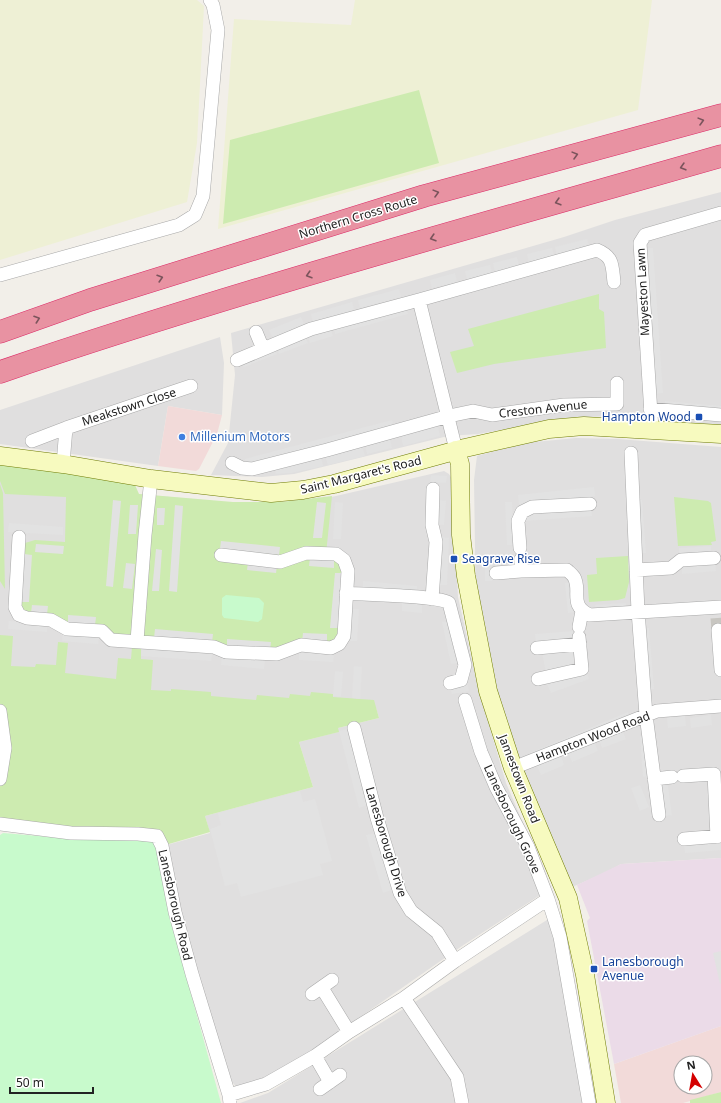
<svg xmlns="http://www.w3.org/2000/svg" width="721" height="1103" font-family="'Noto Sans',sans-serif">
  <rect width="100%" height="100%" fill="#f2efe9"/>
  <!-- residential -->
  <path fill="#e0dfdf" d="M721 192V434L642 429 636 411 631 418 604 416 580 418 545 422 478 434 448 436 294 474 262 477 211 475 228 443 235 375 231 333 564 237 615 220Z
    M220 337 224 363 222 415 168 406 158 466 0 444V410Z
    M576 438 618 439 721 447V858L621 864 609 871 570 888 500 720 476 614 474 480 477 456 524 443Z
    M444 471 449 474 452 479 458 597 479 691 506 783 551 888 462 946 303 1057 261 1082 236 1087 230 1079 175 912 163 846 210 833 205 816 313 787 299 742 338 732V728L379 718 376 708 324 704 0 803V481L257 505 300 503 336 496Z
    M555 915 589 1103H240L268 1093Z"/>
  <!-- commercial -->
  <path fill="#f2dad9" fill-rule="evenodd" d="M168 406 222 415 217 434 199 469 196 471 158 466Z
    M721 1026V1092L683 1103H621L614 1064ZM681 1063H705V1087H681Z"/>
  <!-- industrial -->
  <path fill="#ebdbe8" d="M721 858V1026L614 1064 587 921 590 918 577 885 621 864Z"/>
  <!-- farmland -->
  <path fill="#eef0d5" d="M0 0H197L204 6 197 143 187 202 0 260Z
    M355 0H652L638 110 218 229 234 19 351 25Z"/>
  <!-- grass -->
  <path fill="#cdebb0" d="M419 90 439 163 223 224 230 140Z
    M599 294V309L604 312 606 348 494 364 457 373 450 352 474 346 468 329Z
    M0 464 39 468 135 485 139 494 233 502H281L332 496 326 554 344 560 339 644 276 654 111 640 32 617 17 604 20 552 25 543 35 540 65 542 66 497 5 494 0 481Z
    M0 484 3 493 5 589 0 581Z
    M674 497 708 501 711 503 716 541 711 542 712 545 678 546Z
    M628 556 629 582 625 598 618 600 589 602 587 575 597 574 596 558Z
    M0 635 13 636 11 666 35 667 36 664 56 665 58 642 68 643 65 673 116 679 118 658 131 659 132 647H141V659L153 660 151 690 171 691V689L211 692V696L256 700 257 695 289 698 290 694 310 696 311 692 333 694V697L374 700 379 718 338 728 339 732 299 742 313 787 205 816 210 832 162 846 157 836 0 824Z
    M721 1092V1103H690V1100Z"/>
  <!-- park -->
  <path fill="#c8facc" d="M226 595 259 598 264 603 262 619 258 622 224 618 222 615V598Z
    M3 833 86 840 144 839 152 841 157 846 169 914 221 1103H0V835Z"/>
  <!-- parking -->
  <path fill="#e2e2e2" d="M587 239 589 247 557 255 555 247Z
    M552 248 554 256 529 262 527 254Z
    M644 248H653L663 393 654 394Z
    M517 257 519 266 495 272 493 263Z
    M490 265 492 273 467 279 465 271Z
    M455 273 457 282 432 288 430 280Z
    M399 289 401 297 360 308 358 300Z
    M352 302 354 310 313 322 311 314Z
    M406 307 408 314 335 334 334 327Z
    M301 317 304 324 273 338 269 330Z
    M330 328 333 336 310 343 308 335Z
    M305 337 308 343 279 354 277 347Z
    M275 349 277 354 244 367 241 361Z
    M665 401 721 406V411L665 405Z
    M392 420 394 427 247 466 245 459Z
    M438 426 440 436 403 446 401 436Z
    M390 439 392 448 367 454 365 445Z
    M362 446 365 456 328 465 325 456Z
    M321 457 323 466 291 473 276 474 275 470Z
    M431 475 447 476 446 483 430 482Z
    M594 487 595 496 519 505 518 495Z
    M113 500 121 501 113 587 106 586Z
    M438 500 446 501 444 525 436 524Z
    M638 500H642L646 553H641Z
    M317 502 326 503 322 538H313Z
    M335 502 343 503 341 539H333Z
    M505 502H512L514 545H507Z
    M130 505H138L136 534H128Z
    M175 505 183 506 177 592 169 591Z
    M157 508H165L164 525H157Z
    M591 509 592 516 524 521V514Z
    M9 523 63 527V535L8 532Z
    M441 537 449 538 447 585H438Z
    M221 541 280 547 279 555 220 549Z
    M36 544 64 546 63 554 35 552Z
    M711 546V553L679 555V548Z
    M156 549 162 550 159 591H152Z
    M24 554 32 555 29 602H21Z
    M310 558 334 560V568L309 566Z
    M248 562 277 565 276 573 247 570Z
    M715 562 716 571 682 574V565Z
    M126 563 135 564 132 589 123 588Z
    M492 564V581H485V565Z
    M335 573H343L339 628H330Z
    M363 581 417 586V594L363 589Z
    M571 582 574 612 568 613 565 583Z
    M402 603 422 604V613L402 611Z
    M626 603V607L596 609 595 605Z
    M32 605 48 606 47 614 31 613Z
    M350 609H359L357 641H348Z
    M68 615 96 617 95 625 68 623Z
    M9 621 47 624V632L8 629Z
    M450 621 459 663 451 664 442 622Z
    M645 628H649L654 689H650Z
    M155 629 213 634 212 643 154 638Z
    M574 631V639L536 643 535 634Z
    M63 633 99 636 98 644 62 641Z
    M303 633 327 634V643L302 642Z
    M227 639 271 642 270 651 227 647Z
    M142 647 212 653 211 661 141 656Z
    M572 647 575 666 546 672 542 653Z
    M299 651 334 654 333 662 299 660Z
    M222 656 265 660 264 669 221 665Z
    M354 666 362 667 360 699 352 698Z
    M586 670 589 679 551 693 547 684Z
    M335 671 343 672 341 697 333 696Z
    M467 683 469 691 452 694 450 686Z
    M628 712 630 717 532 758 530 753Z
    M711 715 712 725 691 728 690 718Z
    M685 716 686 726 668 728 667 718Z
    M347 729 367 805 359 808 339 731Z
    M622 730 626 739 602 748 599 739Z
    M640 736H643L647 776 643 777Z
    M594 741 598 751 572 762 568 752Z
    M561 756 564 765 541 775 537 766Z
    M640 785 649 807 640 811 631 788Z
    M668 785 672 815 664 816 660 786Z
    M300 791 303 802 315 799 332 861 320 864 323 875 241 897 237 883 225 886 210 829 221 825 218 813Z
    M375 833 392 890 383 893 366 835Z
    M721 842V850L685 853 684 844Z
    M721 951V983L720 984 713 953Z"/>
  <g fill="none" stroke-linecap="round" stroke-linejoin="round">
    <!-- street-tunnel -->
    <path stroke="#c8c6c1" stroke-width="13" stroke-dasharray="13 6" stroke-linecap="butt" d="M717 618 718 630"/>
    <defs>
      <path id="street" d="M0 275 179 225 195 215 203 196 218 30 213 5 210 0
        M419 300 456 450
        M256 332 263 349
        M237 360 311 329 419 300 597 250C614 257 612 266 614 282
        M650 409 721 415
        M652 429 640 243 645 235 721 213
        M32 441 66 428 191 386
        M631 453 638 611 646 715 659 815
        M232 463 242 468 252 469 327 450 449 416 473 411 492 415 564 405 617 404V383
        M63 464 66 428
        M19 537 15 607 19 615 27 618 51 620 67 629 102 631 111 640 214 647 226 652 277 654 301 645 331 648 339 644 344 636 348 571 344 560 336 554 306 553 280 562 221 555
        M520 548 518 521 522 512 532 507 590 504
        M521 559V571L567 570C569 572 572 574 574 577 582 591 568 605 590 615L721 607
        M636 570 671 568 681 560 714 558
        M496 573 521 571
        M346 593C365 595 438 595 449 603L465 665 461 680 450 683
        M432 599 436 542 432 525 433 489
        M579 627 582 611
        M718 630 721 670
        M137 641 145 535 151 479
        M537 648 580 644
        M538 679 582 669 579 637
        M465 700 481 752 496 787 528 847 548 899 560 937 589 1103
        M0 711 5 748 0 779
        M354 728 377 818 400 893 411 911 437 932 455 961
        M513 768 657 711 721 706
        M683 776 714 774 717 837
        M654 779 672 777
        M0 824 71 833 138 834 157 836 162 846 175 912 192 974 229 1095 230 1103
        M684 839 721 836
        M322 988 349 1032
        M312 994 332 980
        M404 998 457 1077 462 1103
        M315 1056 330 1082
        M320 1089 340 1075
        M229 1095 266 1084 315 1056 349 1032 404 998 455 961 548 899"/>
      <path id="secondary" d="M456 450 460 464 461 535 466 576 488 691 513 768 568 898 585 975 606 1103
        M0 456 63 464 151 479 271 493 303 490 334 484 465 448 549 429 584 426 721 434"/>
      <path id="highway" d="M0 332 90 300 424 196 721 115
        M0 372C237 291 480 225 721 156"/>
    </defs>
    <!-- street casing -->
    <use href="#street" stroke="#a9a9a9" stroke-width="14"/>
    <!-- secondary casing -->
    <use href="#secondary" stroke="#707d05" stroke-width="19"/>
    <!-- highway casing -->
    <use href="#highway" stroke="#dc2a67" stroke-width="23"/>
    <!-- street -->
    <use href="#street" stroke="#fff" stroke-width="13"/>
    <!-- secondary -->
    <use href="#secondary" stroke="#f7fabf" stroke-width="18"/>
    <!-- highway -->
    <use href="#highway" stroke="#e892a2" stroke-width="22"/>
  </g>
  <!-- one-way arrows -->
  <defs><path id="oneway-chevron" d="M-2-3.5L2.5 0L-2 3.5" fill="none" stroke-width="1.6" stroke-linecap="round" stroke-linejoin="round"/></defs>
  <g stroke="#7b545c">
    <use href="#oneway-chevron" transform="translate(701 121) rotate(-15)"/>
    <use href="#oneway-chevron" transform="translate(575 155) rotate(-15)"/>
    <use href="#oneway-chevron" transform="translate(683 167) rotate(164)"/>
    <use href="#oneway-chevron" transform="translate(436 193) rotate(-15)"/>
    <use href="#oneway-chevron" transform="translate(558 202) rotate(164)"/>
    <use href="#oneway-chevron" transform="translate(433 238) rotate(163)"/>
    <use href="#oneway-chevron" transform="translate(309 275) rotate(163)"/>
    <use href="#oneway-chevron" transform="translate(160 278) rotate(-17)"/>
    <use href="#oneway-chevron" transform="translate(37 319) rotate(-19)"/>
  </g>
  <!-- markers -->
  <g fill="#1a4fb4" stroke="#fff" stroke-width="1.5">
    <rect x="695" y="413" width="8" height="8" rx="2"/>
    <rect x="450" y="555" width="8" height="8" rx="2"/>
    <rect x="590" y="965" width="8" height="8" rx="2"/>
  </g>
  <circle fill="#3f7fe0" stroke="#fff" stroke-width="1.5" cx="182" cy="437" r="4"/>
  <g text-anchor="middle" stroke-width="3" stroke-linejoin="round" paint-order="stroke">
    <!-- street labels -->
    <g font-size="12" fill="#222" stroke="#fff">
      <text transform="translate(358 217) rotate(-17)" y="4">Northern Cross Route</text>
      <text transform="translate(643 292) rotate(-93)" y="4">Mayeston Lawn</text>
      <text transform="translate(129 407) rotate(-18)" y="4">Meakstown Close</text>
      <text transform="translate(543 409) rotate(-6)" y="4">Creston Avenue</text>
      <text transform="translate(361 475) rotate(-14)" y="4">Saint Margaret's Road</text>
      <text transform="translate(593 737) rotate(-21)" y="4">Hampton Wood Road</text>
      <text transform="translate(519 779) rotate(69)" y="4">Jamestown Road</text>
      <text transform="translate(512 819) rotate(65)" y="4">Lanesborough Grove</text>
      <text transform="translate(386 842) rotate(73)" y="4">Lanesborough Drive</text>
      <text transform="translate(175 905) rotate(77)" y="4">Lanesborough Road</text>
    </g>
    <!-- transit labels -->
    <g font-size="12" fill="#164399" stroke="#fff" text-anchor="start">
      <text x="691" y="421" text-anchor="end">Hampton Wood</text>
      <text x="462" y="563">Seagrave Rise</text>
      <text x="602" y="966">Lanesborough<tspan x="602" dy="14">Avenue</tspan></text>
    </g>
    <!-- shop labels -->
    <g font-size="12" fill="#366cbe" stroke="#fff" text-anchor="start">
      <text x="190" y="441">Millenium Motors</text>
    </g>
  </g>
  <!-- north arrow -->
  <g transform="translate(693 1075) rotate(349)"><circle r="19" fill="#ffffff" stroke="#a7a7a7"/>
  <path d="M0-3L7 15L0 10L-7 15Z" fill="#d40000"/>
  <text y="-6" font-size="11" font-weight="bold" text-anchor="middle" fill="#222222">N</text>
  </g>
  <!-- scale -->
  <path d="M10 1087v6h83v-6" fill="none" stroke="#222222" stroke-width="2"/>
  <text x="16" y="1087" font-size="12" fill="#222222" stroke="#ffffff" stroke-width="3" paint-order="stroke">50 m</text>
</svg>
